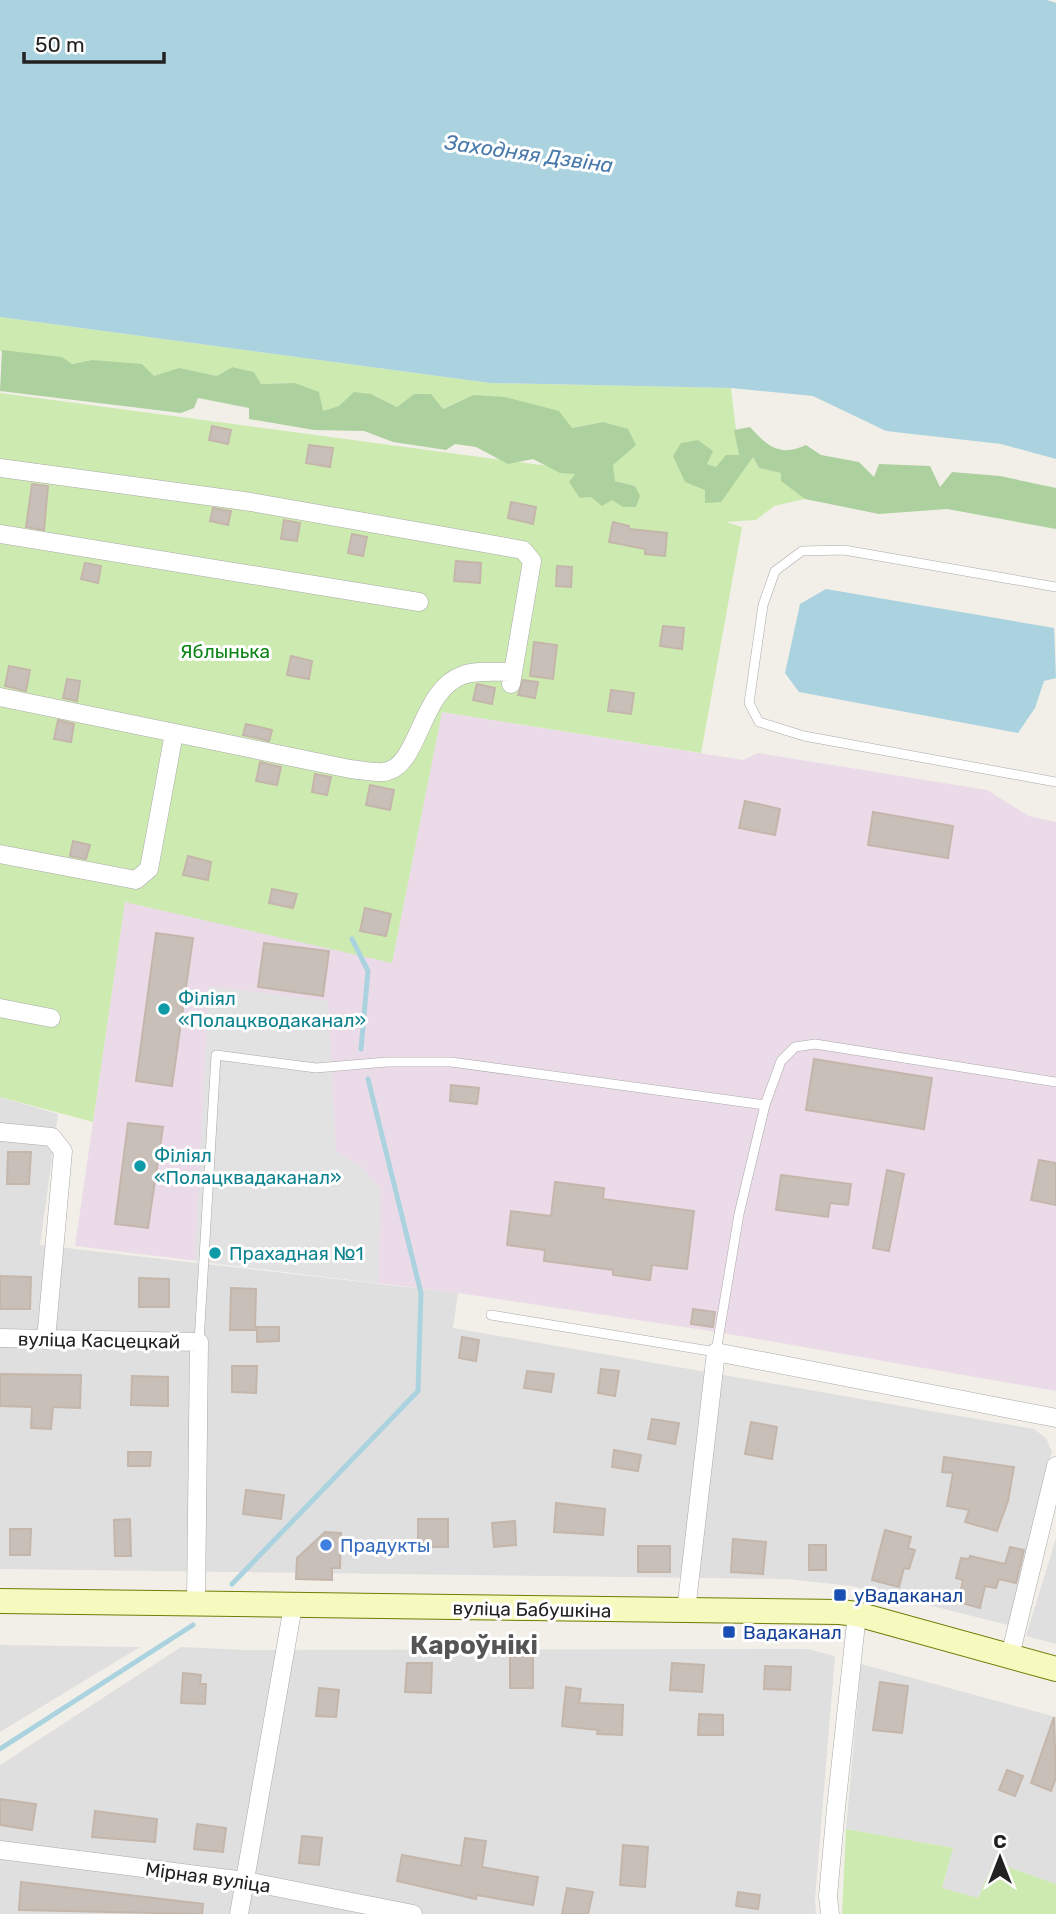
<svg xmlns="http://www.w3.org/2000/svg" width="1056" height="1914" font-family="Rubik,sans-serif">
  <rect width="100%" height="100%" fill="#f2efe9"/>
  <!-- residential -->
  <path fill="#e0dfdf" d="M0 1097 58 1114 40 1245 458 1293 453 1328 1034 1429 1046 1438 1052 1452 1008 1625 852 1586 786 1579 0 1569Z
    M1056 1538V1644L1026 1636Z
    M0 1645 140 1647 0 1732Z
    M181 1647 244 1650 807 1649 835 1656 815 1899 816 1914H0V1765Z
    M861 1664 1056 1717V1884L994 1862 978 1898 942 1888 953 1848 846 1829Z"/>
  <!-- industrial -->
  <path fill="#ebdbe8" d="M442 712 743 760 758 753 987 790 1029 816 1056 822V1391L717 1332 458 1293 75 1246 125 901 392 962Z"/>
  <!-- grass -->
  <path fill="#cdebb0" d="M0 317 490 383 731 388 739 455 716 467 707 464 685 481 753 457 759 468 781 473 782 481 805 499 774 506 756 520 726 522 742 527 701 753 442 712 392 963 125 902 93 1122 0 1097V393L571 469 636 491 635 486 615 481 603 422 572 428 473 395 442 409 414 394 397 407 371 394 354 393 339 406 323 411 295 383 261 384 254 372 232 367 217 376 179 369 154 376 92 360 72 364 0 351Z
    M846 1829 953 1848 942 1888 978 1898 994 1862 1056 1884V1914H842Z"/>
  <!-- forest -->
  <path fill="#add19e" d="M2 350 62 357 72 364 92 360 142 364 154 376 179 368 217 376 232 367 254 372 261 384 295 383 319 392 323 411 339 406 354 392 371 394 397 407 414 394H431L443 409 473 395 505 397 559 411 572 428 603 422 628 429 636 445 613 465 615 481 635 486 640 496 636 507H623L612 500 602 506 591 497 580 498 569 482 575 474 560 473 533 459 508 464 476 447 455 444 446 450 393 442 364 431 314 430 249 419V408L198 398 194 408 181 413 0 391Z
    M750 427C768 447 780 457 806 445L821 455 859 462 874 477 879 464 930 466 940 487 952 472 1000 476 1056 488V529L947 509 879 514 805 499 781 481V473L759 468 753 457 721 502 705 503V490L685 482 673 456 681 443 698 440 713 451 707 464 716 467 726 455H739L734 430Z"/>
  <!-- parking -->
  <path fill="#e2e2e2" d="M209 986 328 1001 336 1152 361 1166 381 1189 378 1283 195 1261Z"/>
  <!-- water -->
  <path fill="#aad3df" d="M0 0H1047L1056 3V459L1001 444 886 431 813 396 731 388 490 383 0 317Z
    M826 589 1054 628 1056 678 1044 681 1035 708 1018 733 799 692 785 673 800 604Z"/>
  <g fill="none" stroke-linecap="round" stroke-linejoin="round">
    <!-- stream -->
    <path stroke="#aad3df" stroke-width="5" d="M352 939 368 971 361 1049
      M232 1584 418 1391 421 1293 368 1079
      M0 1749 193 1625"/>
  </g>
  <!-- building -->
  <path fill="#c7bfb8" stroke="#c4b6ab" stroke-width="2" d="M212 426 231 430 228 444 209 440Z
    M309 445 333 448 330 467 306 463Z
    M32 484 48 486 44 530 26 527Z
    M511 502 536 507 533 524 508 518Z
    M213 508 231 511 228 525 210 521Z
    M284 520 300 523 297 541 281 539Z
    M613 522 629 526V529L667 533 665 556 645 554V549L609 542Z
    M352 534 367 537 363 556 348 553Z
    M456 561 481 563 480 583 454 581Z
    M85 563 101 566 98 583 81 579Z
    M557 566 572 567 571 587 556 586Z
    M663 626 684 628 682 649 660 646Z
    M534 642 557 645 553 679 530 676Z
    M291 656 312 661 309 679 287 675Z
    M9 666 30 670 26 691 5 686Z
    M67 679 80 681 77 701 63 698Z
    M523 680 538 682 535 698 518 695Z
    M477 684 495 688 492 704 473 700Z
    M611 690 634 693 631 714 608 711Z
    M58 720 74 724 71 742 54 739Z
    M246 724 272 730 269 741 243 735Z
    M260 762 281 767 277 785 256 781Z
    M315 774 331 777 327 795 312 792Z
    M370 785 394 790 390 810 366 805Z
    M745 801 780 809 775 835 739 828Z
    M873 812 953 826 948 858 868 845Z
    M73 841 90 845 86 859 70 856Z
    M188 856 211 862 208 880 183 875Z
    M272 889 297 894 293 908 269 903Z
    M365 908 391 914 386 936 360 931Z
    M156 933 193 938 172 1086 136 1081Z
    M264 943 329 951 323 996 258 987Z
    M814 1059 932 1078 924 1129 806 1110Z
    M451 1085 479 1088 477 1104 450 1101Z
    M128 1123 163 1127 148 1228 115 1224Z
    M8 1152H31L29 1184H7Z
    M1039 1160 1056 1163V1205L1031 1200Z
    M887 1170 904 1174 889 1251 873 1248Z
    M781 1175 851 1184 848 1205 830 1203 828 1217 776 1210Z
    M555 1182 604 1188 603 1199 694 1211 687 1269 652 1265 650 1280 613 1275V1270L544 1261 545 1250 507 1245 511 1211 551 1216Z
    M0 1276 31 1277 30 1309H0Z
    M139 1278 169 1279V1307H139Z
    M231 1288 256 1289 255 1330H230Z
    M693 1309 715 1312 713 1327 691 1324Z
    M257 1327H279V1341L257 1342Z
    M462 1337 479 1340 476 1361 459 1358Z
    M232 1366H257L256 1393 232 1392Z
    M601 1369 619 1371 615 1396 598 1393Z
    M527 1371 554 1374 551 1392 524 1388Z
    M0 1374 81 1375 80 1408 53 1407 51 1429 31 1428 32 1407 0 1406Z
    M132 1376 168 1377V1406L131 1405Z
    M652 1419 679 1423 675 1444 648 1439Z
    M751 1422 777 1427 772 1459 745 1454Z
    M614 1450 641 1455 638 1471 612 1467Z
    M128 1452H151L150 1466H128Z
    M944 1457 1014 1467 1008 1501 997 1531 965 1522 969 1510 947 1506 953 1473 942 1472Z
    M246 1490 284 1495 281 1519 243 1514Z
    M556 1503 605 1509 603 1535 554 1532Z
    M130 1519 131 1556H115L114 1520Z
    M418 1519H448V1547H418Z
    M515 1521 516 1545 494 1547 492 1523Z
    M10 1529H31L30 1555H10Z
    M885 1530 911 1537 908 1548 915 1550 909 1569 904 1568 899 1587 872 1580Z
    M325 1532 341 1533 340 1568H332V1580L296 1579 297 1558Z
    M733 1539 766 1542 763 1574 731 1572Z
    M809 1545H826V1570H809Z
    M638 1546H670V1572H638Z
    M1010 1547 1024 1550 1016 1583 999 1579 996 1588 985 1586 980 1608 958 1602 963 1580 956 1578 961 1558 969 1559 970 1556 1005 1564Z
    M510 1656H533V1688H510Z
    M407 1663H432L431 1693 405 1692Z
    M672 1663 704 1665 702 1692 670 1690Z
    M765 1666 791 1667 790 1690 764 1689Z
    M183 1673 201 1675 200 1684H206L205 1704 181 1703Z
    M880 1682 908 1686 902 1733 873 1730Z
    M566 1687 581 1689 579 1703 623 1705 622 1735 597 1734 598 1730 562 1726Z
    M319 1688 339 1690 336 1717 316 1716Z
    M699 1714 723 1715V1735H698Z
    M1054 1717 1056 1778 1051 1791 1031 1783Z
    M1007 1770 1023 1776 1015 1796 999 1790Z
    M0 1799 36 1804 32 1830 0 1825Z
    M95 1811 157 1819 155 1842 92 1837Z
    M197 1824 226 1828 223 1852 194 1849Z
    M302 1836 322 1838 319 1865 299 1863Z
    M465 1838 486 1841 482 1867 538 1877 533 1905 477 1895 476 1899 397 1881 402 1855 461 1866Z
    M623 1845 648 1847 645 1887 620 1885Z
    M21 1882 203 1904 202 1914 19 1910Z
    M567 1888 593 1892 588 1914H562Z
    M738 1892 760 1895 758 1909 736 1906Z"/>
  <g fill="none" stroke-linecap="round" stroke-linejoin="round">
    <defs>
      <path id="lane" d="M1056 587 844 550 802 551 775 571 763 605 749 703 759 722 804 736 1056 782
        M491 1315 716 1352 739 1214 765 1105 781 1061 795 1047 815 1044 1056 1082
        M199 1342 216 1055 316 1068 387 1062H451L765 1105"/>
      <path id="street" d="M0 468 251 502 523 550 532 561 511 684
        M0 534 419 602
        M0 697 350 769C361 770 373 773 383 772 420 769 419 690 463 675 477 670 497 672 512 672
        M0 854 136 880 149 869 174 733
        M0 1008 51 1018
        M0 1132 52 1137 63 1151 46 1340
        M0 1338 199 1342 196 1603
        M686 1611 716 1352 1056 1418
        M1010 1656 1056 1466
        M0 1850 245 1881 413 1914
        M239 1914 293 1606
        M830 1914 828 1896 836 1808 857 1614"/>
      <path id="secondary" d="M0 1601 840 1612 857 1614 1056 1669"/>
    </defs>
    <!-- lane casing -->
    <use href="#lane" stroke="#a9a9a9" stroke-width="10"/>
    <!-- street casing -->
    <use href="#street" stroke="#a9a9a9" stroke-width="19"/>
    <!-- secondary casing -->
    <use href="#secondary" stroke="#707d05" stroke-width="26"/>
    <!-- lane -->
    <use href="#lane" stroke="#fff" stroke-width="9"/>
    <!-- street -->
    <use href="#street" stroke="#fff" stroke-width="18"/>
    <!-- secondary -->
    <use href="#secondary" stroke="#f7fabf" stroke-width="24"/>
  </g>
  <!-- markers -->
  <g fill="#0f9aa8" stroke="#fff" stroke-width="2.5">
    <circle cx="164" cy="1009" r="7"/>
    <circle cx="140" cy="1166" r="7"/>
    <circle cx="215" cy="1253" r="7"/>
  </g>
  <circle fill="#3f7fe0" stroke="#fff" stroke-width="2.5" cx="326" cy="1545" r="7"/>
  <g fill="#1a4fb4" stroke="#fff" stroke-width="2.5">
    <rect x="833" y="1588" width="14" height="14" rx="3.5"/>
    <rect x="722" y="1625" width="14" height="14" rx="3.5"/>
  </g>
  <g text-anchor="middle" stroke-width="6" stroke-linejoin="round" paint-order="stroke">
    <!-- park labels -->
    <g font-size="19" fill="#0c8416" stroke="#fff">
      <text x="225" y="658">Яблынька</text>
    </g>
    <!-- culture labels -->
    <g font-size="19" fill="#0d838f" stroke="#fff" text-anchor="start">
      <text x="178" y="1005">Філіял<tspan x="178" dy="22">«Полацкводаканал»</tspan></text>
      <text x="154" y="1162">Філіял<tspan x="154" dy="22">«Полацквадаканал»</tspan></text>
      <text x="229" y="1260">Прахадная №1</text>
    </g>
    <!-- street labels -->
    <g font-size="19" fill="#222" stroke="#fff">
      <text transform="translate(99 1340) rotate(1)" y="7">вуліца Касцецкай</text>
      <text transform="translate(532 1609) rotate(1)" y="7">вуліца Бабушкіна</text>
      <text transform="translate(208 1877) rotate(8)" y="7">Мірная вуліца</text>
    </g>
    <!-- shop labels -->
    <g font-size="19" fill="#366cbe" stroke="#fff" text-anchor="start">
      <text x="340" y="1552">Прадукты</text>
    </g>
    <!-- transit labels -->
    <g font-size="19" fill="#164399" stroke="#fff" text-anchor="start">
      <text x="854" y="1602">уВадаканал</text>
      <text x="743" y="1639">Вадаканал</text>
    </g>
    <!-- water labels -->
    <g font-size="21" font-style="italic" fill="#4a7aab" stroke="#fff">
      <text transform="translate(529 154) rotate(8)" y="7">Заходняя Дзвіна</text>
    </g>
    <!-- district labels -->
    <g font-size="26" font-weight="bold" fill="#555" stroke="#fff">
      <text x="474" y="1654">Кароўнікі</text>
    </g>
  </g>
  <!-- north arrow -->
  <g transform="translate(1000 1858)" stroke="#ffffff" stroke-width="5" paint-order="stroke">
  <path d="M0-5L12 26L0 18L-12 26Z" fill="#222222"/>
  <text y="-10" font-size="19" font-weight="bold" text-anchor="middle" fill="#222222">С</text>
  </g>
  <!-- scale -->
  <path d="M24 52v10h140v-10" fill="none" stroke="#222222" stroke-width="3.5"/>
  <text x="35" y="52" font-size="21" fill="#222222" stroke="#ffffff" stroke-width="5" paint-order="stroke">50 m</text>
</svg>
